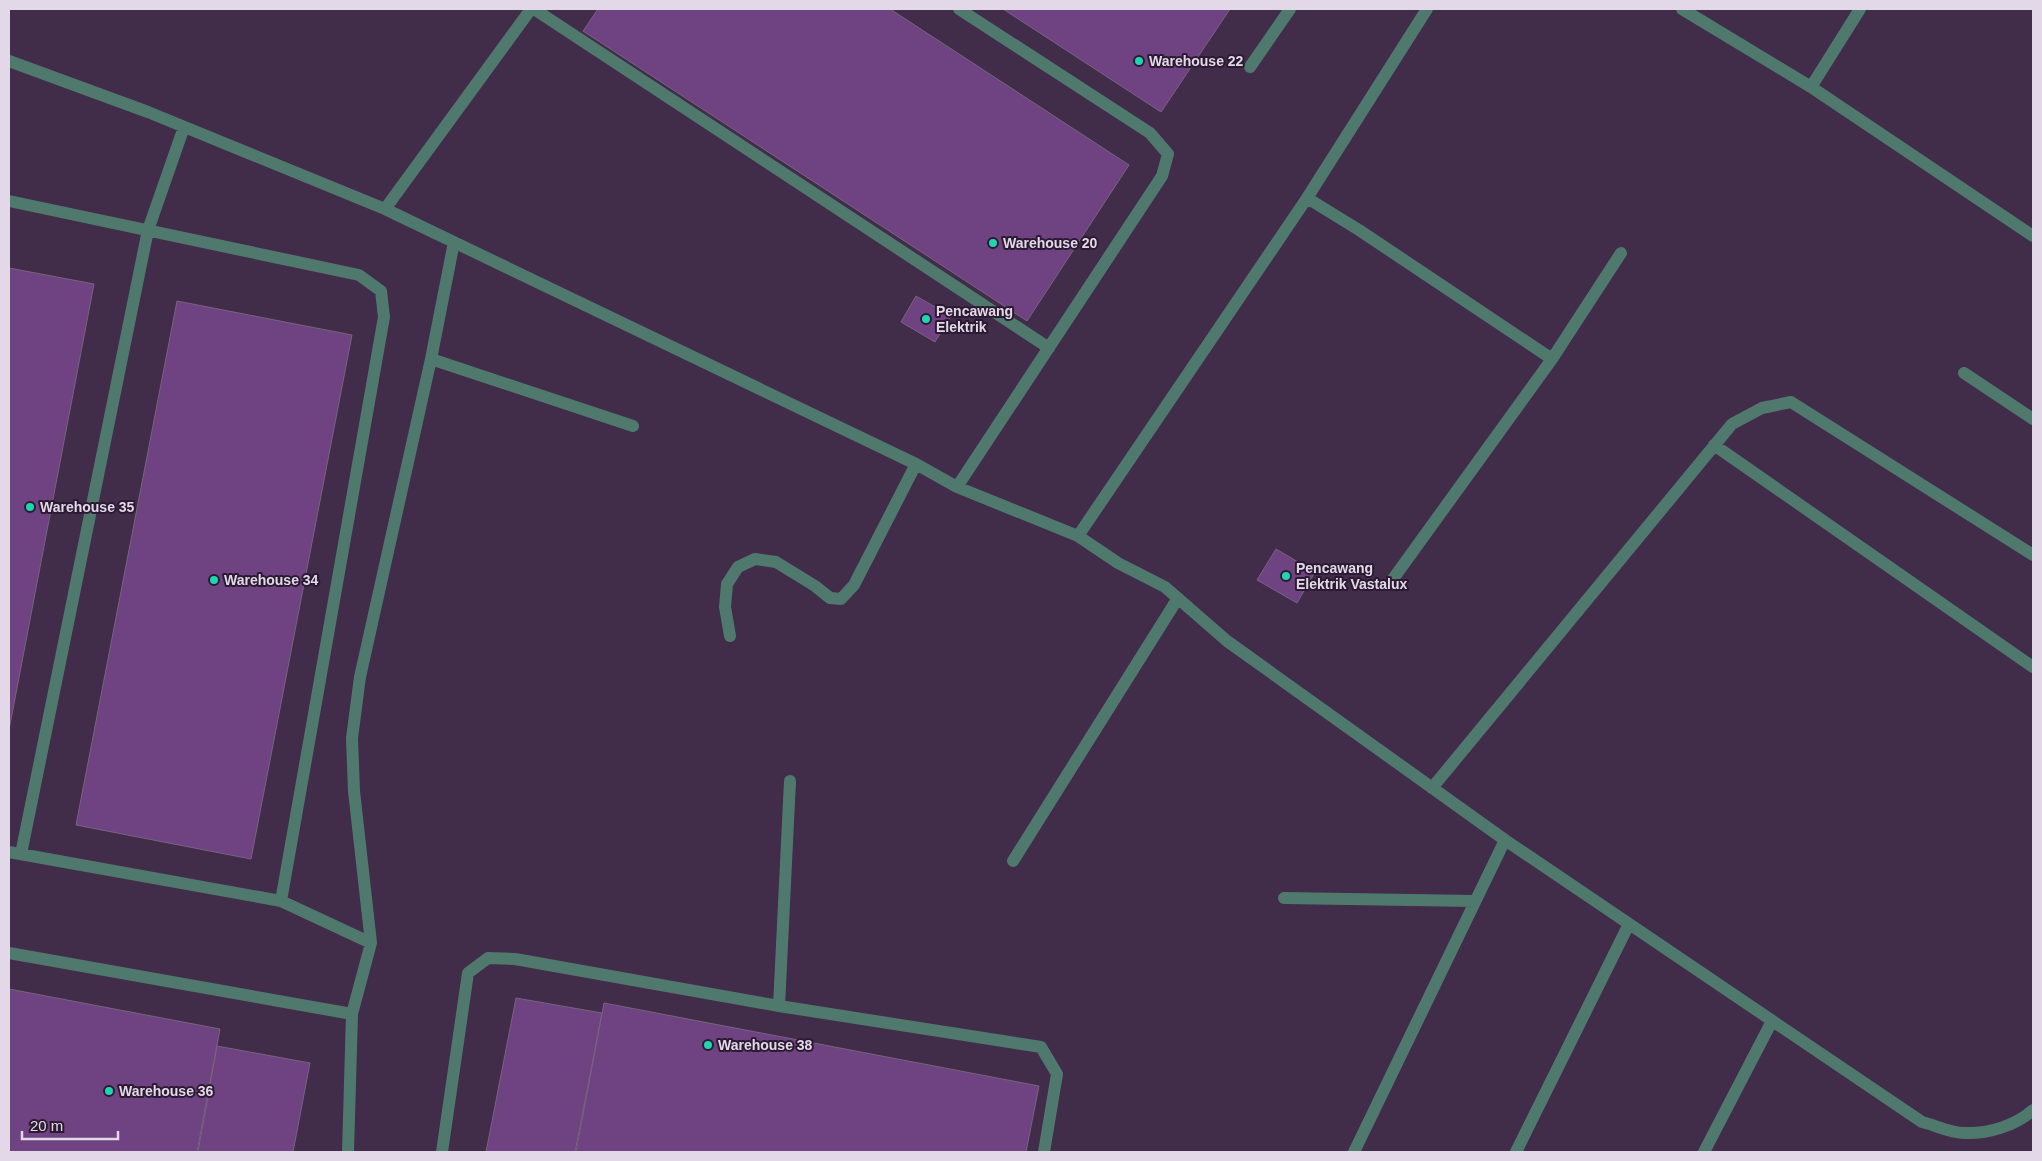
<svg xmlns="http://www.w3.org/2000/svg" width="2042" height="1161" font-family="Arial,sans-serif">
  <rect width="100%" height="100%" fill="#35243c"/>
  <!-- built -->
  <path fill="#412c4a" d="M9 9H2033V1152H9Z"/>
  <!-- building -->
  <path fill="#6f4281" stroke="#776480" d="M598 9H890L1129 165 1027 321 583 31Z
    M1003 9H1230L1161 112Z
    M9 268 94 284 9 730Z
    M916 296 951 316 935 342 901 322Z
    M177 301 352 335 251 859 76 825Z
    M1276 549 1315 572 1297 603 1257 580Z
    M9 989 220 1029 197 1152H9Z
    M516 998 602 1013 575 1152H486Z
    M604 1003 1039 1086 1026 1152H576Z
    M217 1046 310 1063 293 1152H198Z"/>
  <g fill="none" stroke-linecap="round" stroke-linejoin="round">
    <!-- minor -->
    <path stroke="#50796d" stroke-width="12" d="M534 9 1049 348
      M1682 9 1811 87 2033 236
      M9 61 148 112 385 209 916 464 957 487 1078 536 1118 563 1165 587 1227 641 1505 840 1922 1122C1935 1125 1950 1133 1964 1133 1988 1134 2015 1126 2033 1110
      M1250 67 1290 9
      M1811 87 1860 9
      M1307 198 1359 230 1552 359
      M9 201 359 275 381 291 384 317 281 901
      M385 209 531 9
      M431 359 633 426
      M1964 373 2033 419
      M1714 445 2033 667
      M957 487 1162 176 1168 154 1150 133 959 9
      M1078 536 1307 198 1427 9
      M1393 579 1552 359 1621 253
      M730 636 725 607 727 584 738 567 755 559 776 562 815 586 830 598 841 599 854 585 916 464
      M1432 788 1732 424 1762 408 1791 402 2033 555
      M9 852 281 901 371 943
      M21 854 148 230 184 127
      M1013 861 1178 598
      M1284 898 1475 901
      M9 953 352 1014
      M779 1006 790 781
      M348 1152 352 1014 371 943 354 791 352 738 360 677 431 359 454 242
      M442 1152 468 973 488 958 515 959 779 1006 1041 1047 1057 1074 1044 1152
      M1354 1152 1505 840
      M1516 1152 1629 924
      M1704 1152 1772 1021"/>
  </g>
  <!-- markers -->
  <g fill="#1fd5b0" stroke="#2b1a31" stroke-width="2">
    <circle cx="1139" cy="61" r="5"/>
    <circle cx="993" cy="243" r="5"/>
    <circle cx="926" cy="319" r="5"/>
    <circle cx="30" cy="507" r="5"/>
    <circle cx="1286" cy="576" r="5"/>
    <circle cx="214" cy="580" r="5"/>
    <circle cx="708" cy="1045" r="5"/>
    <circle cx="109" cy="1091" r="5"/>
  </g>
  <g text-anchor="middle" stroke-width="4" stroke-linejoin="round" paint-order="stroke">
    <!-- poi labels -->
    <g font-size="14" font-weight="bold" fill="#e3d8e8" stroke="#2b1a31" text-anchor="start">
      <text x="1149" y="66">Warehouse 22</text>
      <text x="1003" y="248">Warehouse 20</text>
      <text x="936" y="316">Pencawang<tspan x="936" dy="16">Elektrik</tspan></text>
      <text x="40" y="512">Warehouse 35</text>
      <text x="1296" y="573">Pencawang<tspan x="1296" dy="16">Elektrik Vastalux</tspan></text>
      <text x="224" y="585">Warehouse 34</text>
      <text x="718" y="1050">Warehouse 38</text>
      <text x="119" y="1096">Warehouse 36</text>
    </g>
  </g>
  <!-- border -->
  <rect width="2042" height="1161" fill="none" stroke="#e3d8e8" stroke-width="20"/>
  <!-- scale -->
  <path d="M22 1131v8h96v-8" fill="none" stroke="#e3d8e8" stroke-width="2.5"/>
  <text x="30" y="1131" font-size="15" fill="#e3d8e8" stroke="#2b1a31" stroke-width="4" paint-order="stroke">20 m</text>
</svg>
